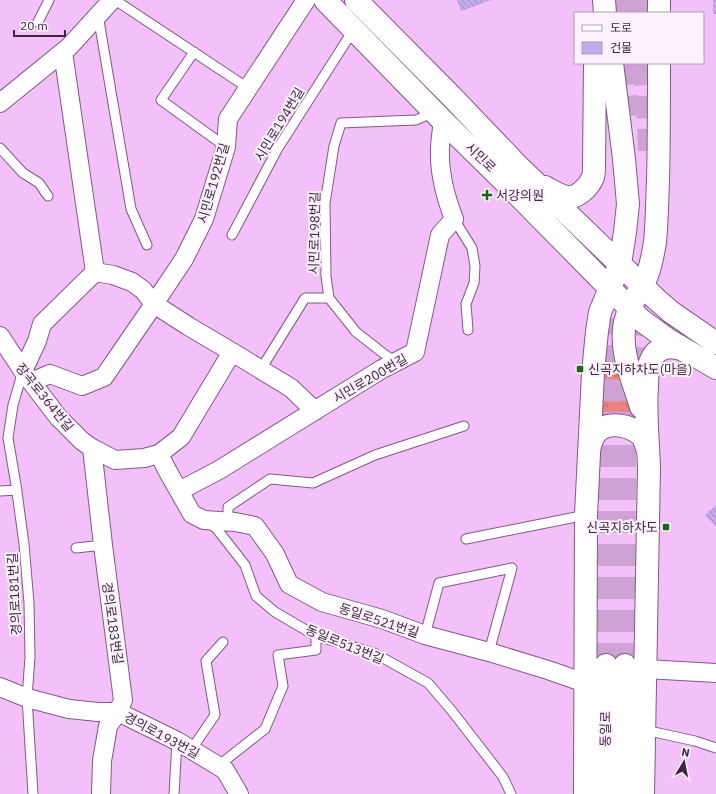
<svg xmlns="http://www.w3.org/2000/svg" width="716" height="794" font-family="'IBM Plex Sans','Noto Sans KR',sans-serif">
  <defs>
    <pattern id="grass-tufts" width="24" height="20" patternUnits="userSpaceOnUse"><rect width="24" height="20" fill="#ec837f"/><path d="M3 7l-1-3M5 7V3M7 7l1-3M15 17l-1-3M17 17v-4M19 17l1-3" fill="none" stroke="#c06b69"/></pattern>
    <pattern id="building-back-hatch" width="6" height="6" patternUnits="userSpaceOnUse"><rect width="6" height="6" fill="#c4aaec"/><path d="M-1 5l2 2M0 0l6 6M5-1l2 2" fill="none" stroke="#a08ac1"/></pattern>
  </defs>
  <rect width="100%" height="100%" fill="#f3c0f9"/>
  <!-- grass -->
  <path fill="url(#grass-tufts)" d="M611 345 614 346 615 348 635 419H600L606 348 608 346Z"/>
  <!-- building -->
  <path fill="url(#building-back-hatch)" d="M457 0H492L461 11Z
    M713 0H716V14H713Z
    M716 505V527L705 515Z"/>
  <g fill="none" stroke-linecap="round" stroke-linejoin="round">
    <!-- secondary-tunnel -->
    <path stroke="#cea2d4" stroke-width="22" stroke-dasharray="22 11" stroke-linecap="butt" d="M620 0V13
      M638 0 639 13
      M624 63 628 116
      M643 63 648 119 649 154
      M606 665 608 407 617 319
      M625 665V440L629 392 640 299"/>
    <defs>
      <path id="lane" d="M115 0 248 88
        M98 15 131 209 147 245
        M38 22 49 0
        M194 52 161 100 226 147
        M0 148 23 173 39 183 48 196
        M454 219 472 248 475 266 474 283 466 304 468 330
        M232 235 278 148 354 29
        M397 362 388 357 356 332 329 298 326 276 325 203 334 146 341 123 416 120 434 112
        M261 369 305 298H329
        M23 371 13 405 8 438 16 485 24 544 29 603 30 657 27 698 33 794
        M0 491 17 490
        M228 522V507L270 479 313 483 375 455 464 426
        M208 523 216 528 245 565 256 596 275 612 316 636 374 653 428 683 452 711 503 777 511 794
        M466 539 586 515
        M76 548 103 545
        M425 635 439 583 512 568 489 652
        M645 730 695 741 716 748
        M191 750 215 715 206 661 223 642
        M218 766 265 729 283 686 278 655 316 650V636
        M174 794 177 741"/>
      <path id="street" d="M0 103 69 47 112 0
        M95 272 113 275 132 282 143 290 154 304 188 326 232 352 291 388 315 411
        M0 336 23 371 58 417 82 441 92 448 115 460 144 458 159 454 181 437 232 352
        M23 371 37 341 42 324 95 272 63 52
        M31 382 50 374 82 386 104 377 154 304 184 259 204 219 226 147 228 119 306 0
        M92 448 103 545 123 700 118 712 108 726 102 761 101 794
        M159 454 167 470 192 514 204 520 235 522 255 526 275 554 289 584 322 602 382 619 425 635 489 652 548 670 585 683
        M179 491 219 470 382 369 415 352 440 235 454 219C445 196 439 173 440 149 440 140 442 130 443 121
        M646 669 716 673
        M0 687 27 698 69 709 98 712H118L177 741 225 770 239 794"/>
      <path id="secondary" d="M325 0 443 121 506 183 641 320 667 339 716 368
        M356 0 453 98 519 167 656 299 671 312 716 343
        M604 0 605 13
        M659 13V0
        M545 187C552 191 558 195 566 197 577 199 589 187 593 177 594 174 594 170 594 167L595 63
        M641 407C633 380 619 351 625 322 629 306 639 292 646 278 651 267 653 254 655 242 657 222 657 202 658 182 659 142 659 103 659 63
        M589 451C590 445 592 438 596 433 607 420 631 425 642 436 645 440 646 446 648 451
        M585 794 586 515 593 373 597 331 600 312 620 264 625 232 628 204 624 159 612 63
        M604 794 606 665
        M622 794 625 665
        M643 794 649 467C648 440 645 413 647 386 647 377 647 367 652 358 659 345 675 345 687 352"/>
    </defs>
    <!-- lane casing -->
    <use href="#lane" stroke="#84578a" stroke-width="11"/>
    <!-- street casing -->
    <use href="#street" stroke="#84578a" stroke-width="20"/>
    <!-- secondary casing -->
    <use href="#secondary" stroke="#84578a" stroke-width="24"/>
    <!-- lane -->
    <use href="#lane" stroke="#fff" stroke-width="9"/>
    <!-- street -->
    <use href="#street" stroke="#fff" stroke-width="18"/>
    <!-- secondary -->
    <use href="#secondary" stroke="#fff" stroke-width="22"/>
  </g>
  <!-- markers -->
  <g fill="#156b13" stroke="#fcf1fd" stroke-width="1.5">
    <path d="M485 189h4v4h4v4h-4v4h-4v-4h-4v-4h4z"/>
    <rect x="576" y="365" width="8" height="8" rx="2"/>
    <rect x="662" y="523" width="8" height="8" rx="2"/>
  </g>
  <g text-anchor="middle" stroke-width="4" stroke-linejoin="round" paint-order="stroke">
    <!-- street labels -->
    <g font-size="13" fill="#3b283e" stroke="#fcf1fd">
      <text transform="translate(279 124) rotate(-59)" y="5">시민로194번길</text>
      <text transform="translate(481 157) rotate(44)" y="5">시민로</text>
      <text transform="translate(213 183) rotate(-74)" y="5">시민로192번길</text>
      <text transform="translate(314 233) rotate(-89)" y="5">시민로198번길</text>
      <text transform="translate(370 378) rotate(-30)" y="5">시민로200번길</text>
      <text transform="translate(45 397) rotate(51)" y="5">장곡로364번길</text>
      <text transform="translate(14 594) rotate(-93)" y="5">경의로181번길</text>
      <text transform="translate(379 620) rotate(18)" y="5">동일로521번길</text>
      <text transform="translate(113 623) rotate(82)" y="5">경의로183번길</text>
      <text transform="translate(345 644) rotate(22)" y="5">동일로513번길</text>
      <text transform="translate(605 729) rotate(-89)" y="5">동일로</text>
      <text transform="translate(162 735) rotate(28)" y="5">경의로193번길</text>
    </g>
    <!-- poi labels -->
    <g font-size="13" fill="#3b283e" stroke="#fcf1fd" text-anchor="start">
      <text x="496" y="200">서강의원</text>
      <text x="588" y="374">신곡지하차도(마을)</text>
      <text x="658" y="532" text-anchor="end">신곡지하차도</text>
    </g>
  </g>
  <!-- legend -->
  <rect x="574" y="12" width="130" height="52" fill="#fcf1fd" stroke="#afa1b1"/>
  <rect x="582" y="25" width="20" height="6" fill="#ffffff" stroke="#afa1b1"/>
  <text x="610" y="32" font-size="12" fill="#3b283e">도로</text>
  <rect x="582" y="42" width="20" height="12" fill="#c4aaec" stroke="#afa1b1"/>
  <text x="610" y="52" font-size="12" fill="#3b283e">건물</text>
  <!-- north arrow -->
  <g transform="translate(684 762) rotate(10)" stroke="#fcf1fd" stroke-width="3" paint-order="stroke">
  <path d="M0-3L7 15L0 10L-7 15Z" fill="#3b283e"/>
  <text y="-6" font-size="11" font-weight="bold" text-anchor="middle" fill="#3b283e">N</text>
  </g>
  <!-- scale -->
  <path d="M14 30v6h51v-6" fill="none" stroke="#3b283e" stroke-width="2"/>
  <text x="20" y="30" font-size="12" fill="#3b283e" stroke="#fcf1fd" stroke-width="3" paint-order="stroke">20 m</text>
</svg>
